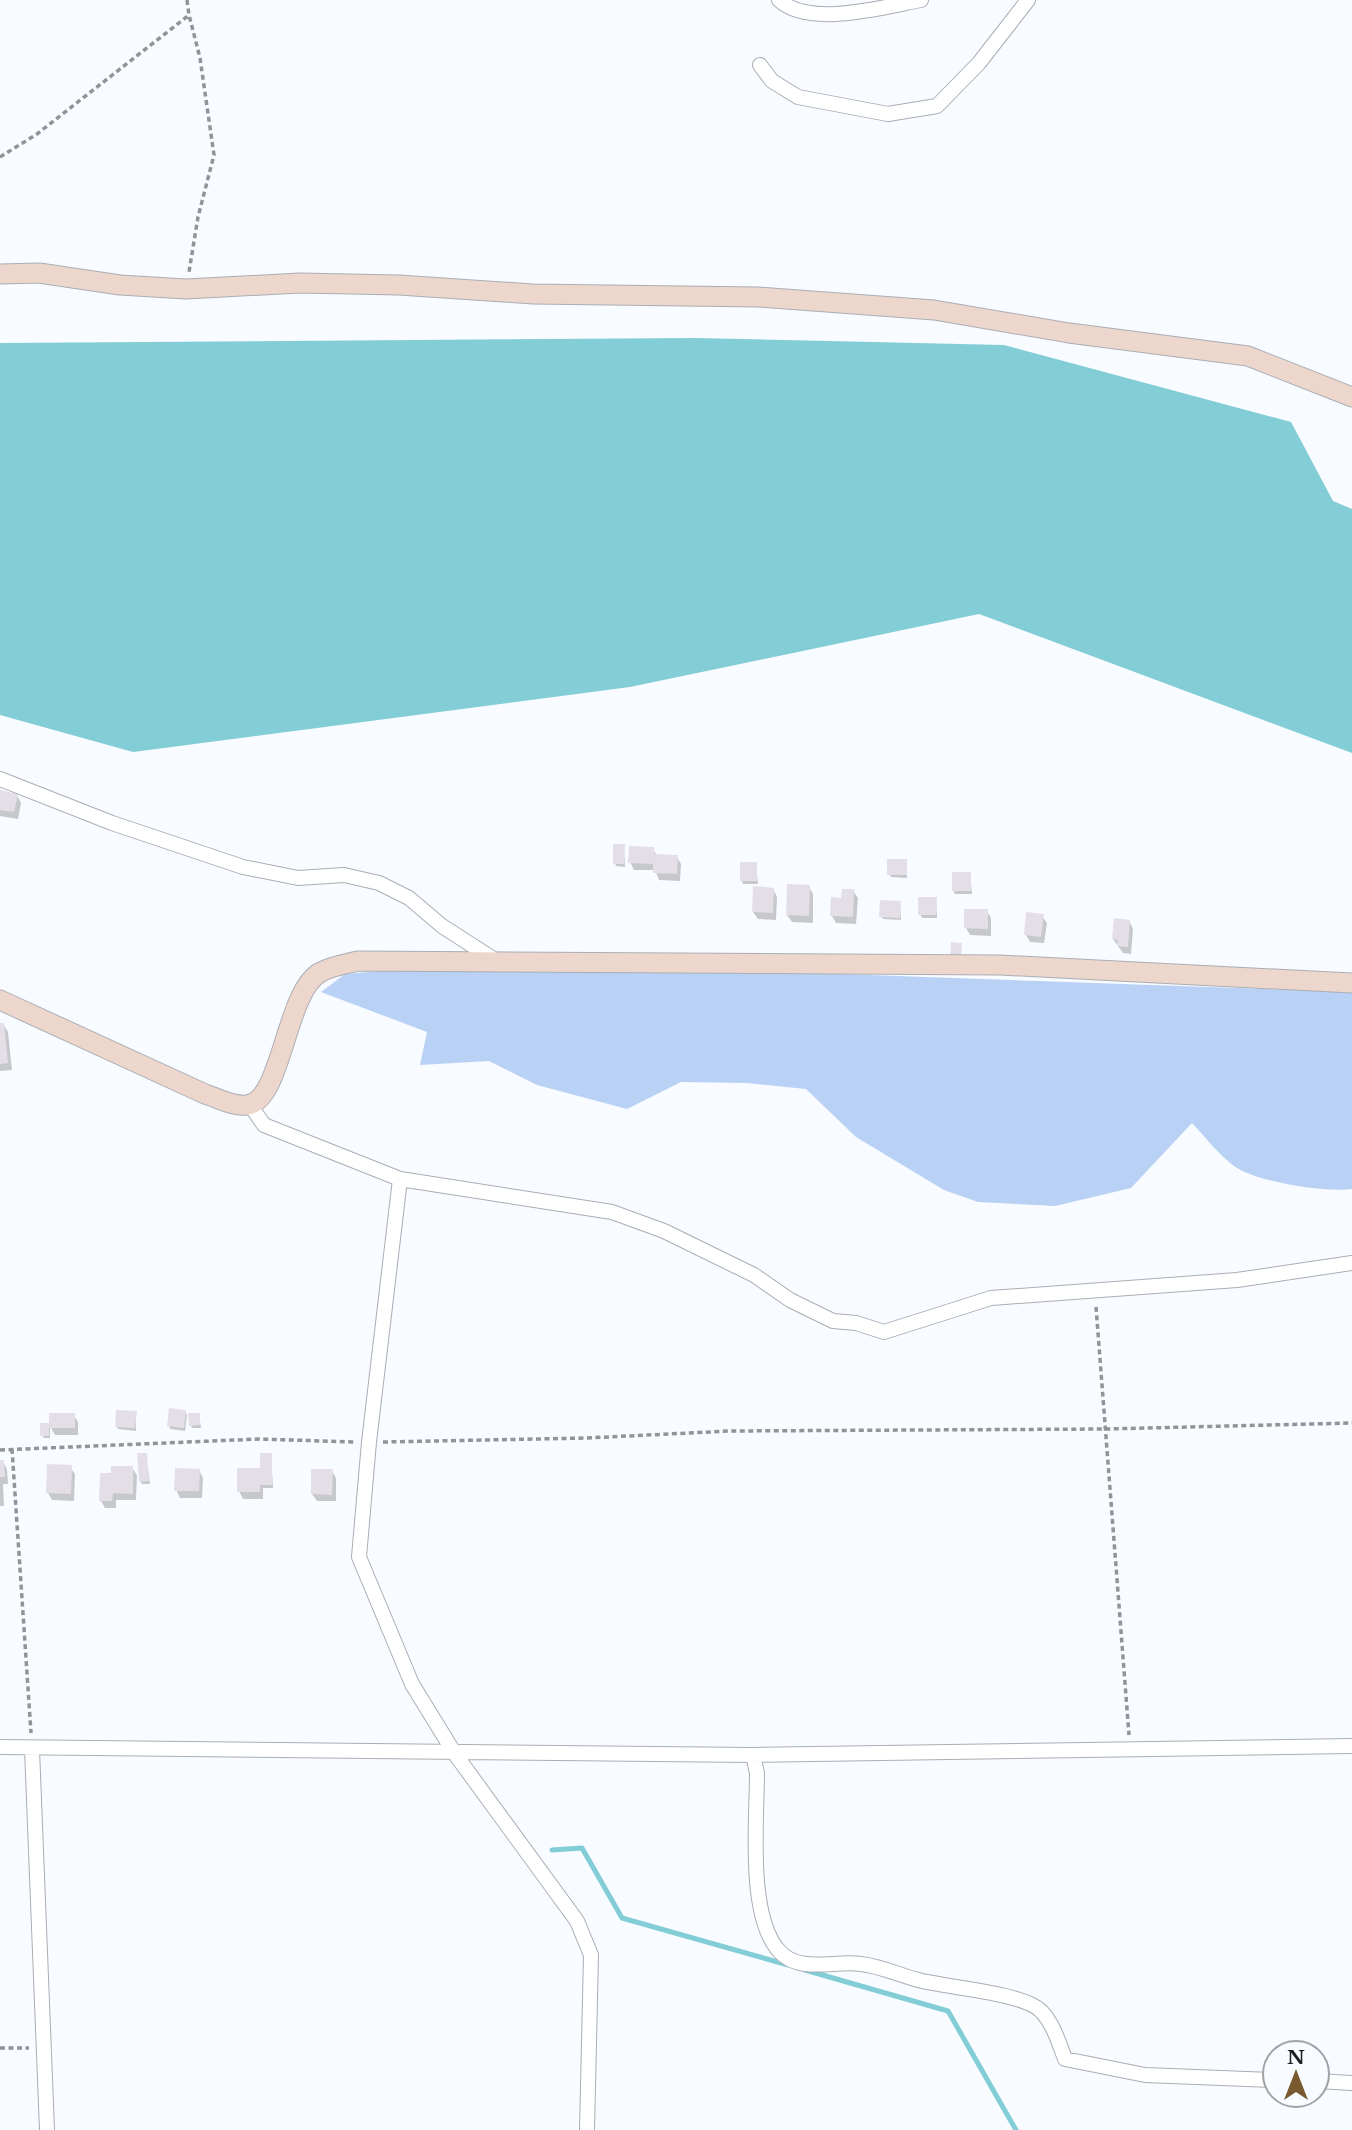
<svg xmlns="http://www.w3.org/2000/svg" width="1352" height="2130" font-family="'Libre Baskerville',serif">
  <rect width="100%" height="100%" fill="#f8fbff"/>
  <!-- green -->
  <path fill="#b8d1f5" d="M404 969 752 971 1352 992V1189C1326 1193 1256 1182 1234 1166 1219 1155 1205 1137 1192 1123L1131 1188 1055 1206 978 1202 944 1190 856 1137 806 1089 747 1083 681 1082 627 1109 537 1085 489 1061 420 1065 427 1032 321 992 345 974Z"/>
  <!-- water -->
  <path fill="#83cdd7" d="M695 338 1004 345 1291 422 1333 501 1352 509V753L979 614 630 687 133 752 0 715V343Z"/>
  <!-- shadow -->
  <path fill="#0003" d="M0 792 17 795 21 803 18 819 0 816Z
    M624 846 625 867 616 866 615 863Z
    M653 849 657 856 677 857 681 864 680 881 659 880 655 870H634L630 862Z
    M906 861 907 878 891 877 889 874Z
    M756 864 758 884H743L742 881Z
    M970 874 972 894H955L953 890Z
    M809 887 813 894V923L792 922 787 915Z
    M773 889 777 897 776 920 758 919 753 912Z
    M853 891 858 898 856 924 836 923 832 916 843 900Z
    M936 898 937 918H922L920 914Z
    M900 903 901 920 883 919 881 916Z
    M987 911 991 918V936L970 935 966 928Z
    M1042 916 1047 923 1044 943 1030 942 1026 935Z
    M1129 921 1133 929 1131 954 1123 953 1113 939Z
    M3 1024 8 1032 12 1070 0 1071V1025Z
    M185 1412 187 1415 185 1431 170 1429 169 1426Z
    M136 1413V1431L118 1429 117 1426Z
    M74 1415 78 1422V1435H55L50 1426V1438H44L42 1435 51 1425Z
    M199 1415 201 1428H192L191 1425Z
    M146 1455 150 1484H142L140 1481Z
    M271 1455 273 1488H263V1499H243L239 1491 262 1470Z
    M0 1462H3L7 1469 8 1484H3L4 1506H0Z
    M70 1467 75 1474 74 1501 52 1500 48 1493Z
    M132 1468 137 1475 136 1500H116V1508H105L101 1501 113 1475Z
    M199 1470 203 1478 202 1498H180L176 1490Z
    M332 1471 336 1478V1501H317L312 1494Z"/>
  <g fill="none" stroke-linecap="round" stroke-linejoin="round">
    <!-- stream -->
    <path stroke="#83cdd7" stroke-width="5" d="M552 1850 582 1848 622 1918 788 1965
      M805 1970 948 2011 1016 2130"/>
  </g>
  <!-- building -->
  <path fill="#e4dfe6" d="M0 790 18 794 14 812 0 810Z
    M613 844H625L624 864H613Z
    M629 846 654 847V854L678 855 677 874 653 873V864L628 863Z
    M887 859H907V875H887Z
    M740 862H757V881H740Z
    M952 872H971V891H952Z
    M787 884 810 885 809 916 786 915Z
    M753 886 774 888 773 913 752 912Z
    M842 889H854L853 917 830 916 831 897 841 898Z
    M918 897H937L936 915H918Z
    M880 900 901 901 900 918 879 917Z
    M964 909H988V929L964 928Z
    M1026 912 1044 914 1041 937 1024 935Z
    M1114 918 1130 920 1128 947 1117 946 1118 940 1112 939Z
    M951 942 962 943 961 957H950Z
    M0 1023H4L8 1063 0 1064Z
    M169 1408 186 1410 184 1428 167 1426Z
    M116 1410 137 1411 135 1428 115 1427Z
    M49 1413H75V1428H49V1436H40V1423H49Z
    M188 1413H200V1425L189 1426Z
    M137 1453H147L149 1481 139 1482Z
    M260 1453H272V1485H260V1492H237V1468H260Z
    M0 1460H4L5 1477H0Z
    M47 1464 72 1465 71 1494 46 1493Z
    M111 1466H133V1494L113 1493 112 1501H99L100 1473H111Z
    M175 1468 200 1469 199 1491H174Z
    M311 1469H333L332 1495 311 1494Z"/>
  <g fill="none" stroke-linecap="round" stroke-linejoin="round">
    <defs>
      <path id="street" d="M779 0C809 28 883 7 921 0
        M760 65 772 81 798 97 888 114 937 106 979 63 1028 0
        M0 779 112 823 243 867 298 878 344 875 379 883 409 898 442 926 498 962
        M250 1105 264 1125 400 1179 369 1442 359 1557 412 1684 455 1754 577 1921 591 1955 587 2130
        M400 1179 612 1212 664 1231 754 1275 790 1300 833 1321 856 1323 884 1332 991 1298 1237 1280 1352 1263
        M0 1747 753 1755 1352 1746
        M32 1749 47 2130
        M753 1755 757 1773C757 1820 747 1915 779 1951 799 1974 835 1960 861 1964 880 1966 899 1975 918 1980 945 1987 1024 1993 1041 2011 1053 2023 1059 2043 1065 2059L1145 2075 1275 2080
        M1317 2081 1352 2083"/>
      <path id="secondary" d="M0 274 39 273 120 285 186 289 300 283 399 285 533 294 758 297 934 310 1069 333 1248 356 1352 397
        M0 1000 205 1094C218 1098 233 1107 247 1105 283 1101 285 990 321 972 332 966 346 964 358 961L1000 965 1352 983"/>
    </defs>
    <!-- street casing -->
    <use href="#street" stroke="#a9aeb5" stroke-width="16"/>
    <!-- secondary casing -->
    <use href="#secondary" stroke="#a9aeb5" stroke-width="21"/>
    <!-- path -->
    <path stroke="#919396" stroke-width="3.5" stroke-dasharray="5 3.5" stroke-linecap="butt" d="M187 0 189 15 200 58 214 155 198 217 189 272
      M0 157 37 134 189 15
      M1096 1307 1129 1735
      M383 1442 586 1438 730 1431 1106 1429 1352 1423
      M12 1449 31 1733
      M0 1450 259 1439 355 1442
      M0 2048H29"/>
    <!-- street -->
    <use href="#street" stroke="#fff" stroke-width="14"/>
    <!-- secondary -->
    <use href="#secondary" stroke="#edd7cc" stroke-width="19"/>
  </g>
  <!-- north arrow -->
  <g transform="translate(1296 2074)"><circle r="33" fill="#f8fbff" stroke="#a0a3a6" stroke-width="2"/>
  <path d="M0-5L12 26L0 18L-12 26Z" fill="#785a2e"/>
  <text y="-10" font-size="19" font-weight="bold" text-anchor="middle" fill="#1c1e20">N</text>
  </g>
</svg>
